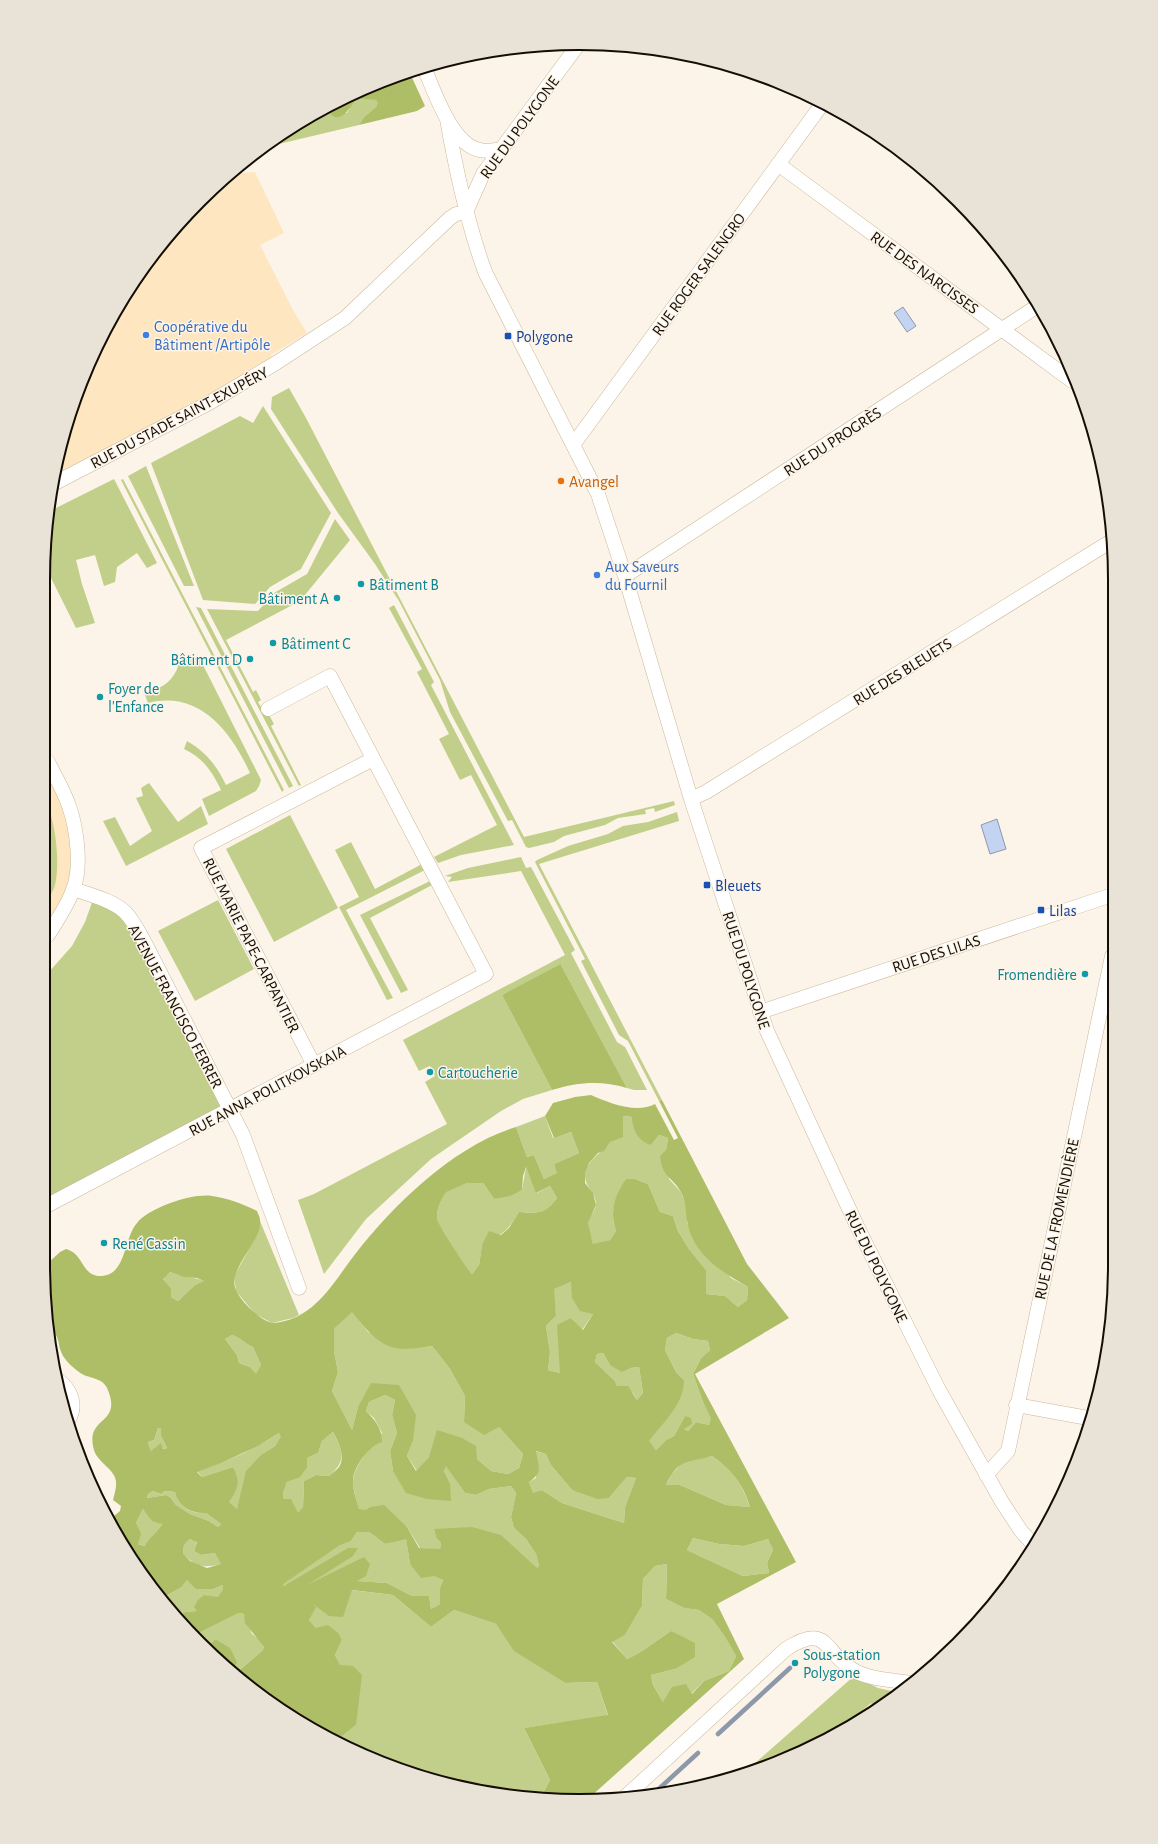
<svg xmlns="http://www.w3.org/2000/svg" width="1158" height="1844" font-family="'Alegreya Sans',sans-serif">
  <rect width="100%" height="100%" fill="#fcf4e8"/>
  <!-- built -->
  <path fill="#fee6c0" d="M240 166 243 173 255 172 284 233 260 245 293 310 307 333 271 355 276 363 55 483 84 374 154 253 226 176Z
    M48 762 69 804 77 863 48 935Z
    M871 1702 877 1710 833 1734Z"/>
  <!-- green -->
  <path fill="#c1cf8a" d="M360 97 376 100 379 103 376 107 364 117 359 125 266 147 311 115 327 107 329 110 347 113 356 98Z
    M289 388 306 418 524 837 674 801 675 805 655 812 654 808 645 810 646 814 618 818 605 825 564 836 554 842 529 848 526 847 512 820 508 821 450 712 440 680 399 601 375 564 338 513 271 409 272 397Z
    M263 406 331 513 301 569 270 587 255 604 203 600 151 463 240 416 253 423Z
    M146 466 194 586H184L128 476Z
    M114 479 157 563 147 568 137 553 117 567 115 582 104 586 95 555 76 560 82 584 95 623 76 628 48 572V512Z
    M123 479 284 790 282 792 121 480Z
    M335 519 350 540 300 601 226 640 253 692 256 690 261 700 258 702 265 714 268 713 274 724 271 726 301 785 299 786 207 609 258 611 274 593 307 574Z
    M394 605 434 682 431 685 514 845 461 855 438 863 434 857 497 825 471 775 460 780 439 739 449 734 417 672 422 669 389 608Z
    M196 607 201 608 293 786 289 788Z
    M180 657 200 659 261 780 259 786 256 791 209 816 202 799 221 790C212 771 203 758 184 749L187 741C206 752 217 766 226 785L250 773C231 731 199 690 148 703L144 692C164 690 178 677 180 657Z
    M149 783 178 822 201 806 208 824 126 866 103 821 115 817 130 846 152 831 136 798 143 796 141 788Z
    M48 807C56 827 60 863 55 885 54 890 50 895 48 899Z
    M677 812 679 821 539 864 662 1100 659 1101 628 1041 619 1035 581 961 585 959 535 862 537 860 568 846 608 834 623 826 648 822Z
    M290 815 338 908 274 942 226 849Z
    M351 842 375 889 422 864 425 870 346 910 393 998 387 1000 339 907 359 897 335 850Z
    M521 857 526 868 531 867 575 950 571 953 617 1042 625 1047 647 1090H634L627 1088 561 965 502 995 552 1090 523 1099 501 1111 431 1159 366 1219 324 1274 298 1200 314 1194 447 1124 425 1082 435 1076 430 1066 419 1071 403 1040 565 955 521 871 448 882 452 877 445 876 468 868Z
    M430 881 432 885 370 918 408 990 401 993 360 915Z
    M94 897 125 912 230 1109 48 1205V973L72 946 85 922Z
    M218 900 254 969 195 1001 158 931Z
    M545 1116 553 1138 571 1132 579 1153 554 1164 558 1173 544 1179 534 1155 527 1157 516 1127Z
    M623 1116 632 1117 651 1145 659 1135 668 1138 666 1150 669 1179 681 1192 687 1207V1223L731 1278 748 1287 747 1300 738 1307 725 1296 706 1294V1270L689 1249 678 1231 673 1216 660 1212 648 1184 635 1179H626C617 1198 608 1210 616 1231L610 1240 593 1245C592 1238 588 1230 588 1224 588 1217 596 1211 596 1204 596 1193 585 1187 585 1176 585 1160 602 1154 609 1143 615 1135 619 1125 623 1116Z
    M526 1167 537 1193 550 1186 557 1198C544 1215 540 1213 519 1212 507 1232 503 1234 482 1245L479 1265 472 1274C466 1267 437 1225 437 1218 437 1208 441 1200 446 1191L467 1183H483L494 1199 522 1190Z
    M260 1221 299 1315 293 1318 272 1323 255 1314 236 1291 234 1276 255 1239Z
    M170 1272C183 1277 193 1277 205 1281L195 1285 178 1301 171 1297 163 1278Z
    M571 1282 593 1314 582 1330 571 1318 560 1373 548 1370 550 1352 546 1326 556 1316 553 1289Z
    M352 1311 368 1332 403 1349 432 1346 450 1369 465 1396 464 1422 499 1427 523 1454 519 1468 508 1474 491 1471 477 1459 429 1457 417 1471 407 1456 413 1441 399 1385 358 1407 352 1430 332 1391 338 1372 334 1351V1329Z
    M676 1333 693 1339 708 1341 710 1350 701 1358 693 1374 703 1402 712 1418 709 1425 696 1422 688 1431 684 1429 685 1416 674 1436 666 1440 656 1450 648 1441 656 1431 684 1380 676 1372 665 1350 667 1338Z
    M232 1335C241 1338 245 1344 253 1347L261 1365 256 1375 250 1367 239 1363 237 1355 225 1339Z
    M603 1353 610 1365 630 1368 639 1367 643 1393 637 1400 633 1393 617 1386 615 1381 595 1362 597 1354Z
    M385 1395 395 1400 392 1415 397 1433 390 1451 393 1471 450 1483 444 1471 446 1465 465 1493 476 1495 489 1489 511 1486 516 1493 511 1517 514 1528 526 1539 536 1554 539 1566 537 1569 522 1555 434 1529 436 1538 441 1543 440 1550 420 1548 407 1527 370 1507 365 1510H359C357 1501 353 1490 353 1482 353 1467 372 1444 382 1433L374 1418 366 1411 369 1402Z
    M158 1428H161V1436L167 1448 151 1451 148 1442 154 1440Z
    M333 1432C343 1451 347 1460 329 1476L316 1475 304 1481 303 1507 298 1514 283 1499V1493L287 1482 300 1476 307 1468V1458L318 1453 322 1441Z
    M279 1433 282 1437 275 1446 262 1454 237 1509 228 1502C238 1489 240 1482 233 1467L202 1477 197 1471C226 1462 253 1450 279 1433Z
    M535 1451 546 1454 550 1464 572 1490 609 1498 627 1477 636 1478 625 1507 624 1523 562 1503 542 1490 533 1494 529 1482 536 1478Z
    M712 1456C734 1472 741 1482 750 1507L726 1505 680 1485H666L672 1474 683 1462Z
    M153 1491 161 1494 165 1491 175 1492C182 1507 189 1514 206 1513L221 1524 218 1527 209 1521 190 1514 176 1505 170 1497 166 1495 147 1498 148 1494Z
    M143 1509 162 1524C157 1533 149 1537 146 1546L138 1544 136 1523Z
    M357 1532H369L385 1544 406 1538 410 1564 443 1580 440 1588V1604L431 1609 429 1596H412L387 1583 355 1581 302 1587 352 1557 284 1586 282 1584 339 1546 351 1541Z
    M693 1538 719 1544 744 1546 768 1539 773 1550 767 1563 769 1573 743 1576 687 1550Z
    M190 1539 197 1541 194 1551 201 1555 215 1553 222 1564C203 1568 196 1568 183 1553L184 1545Z
    M667 1564 666 1599 684 1608 699 1610 712 1619 725 1637 736 1656 729 1671 704 1681 691 1694 663 1702 653 1685 651 1675 675 1669 671 1631 639 1653 627 1659 612 1641 625 1635 642 1606 643 1579 655 1566Z
    M187 1580 213 1589 223 1585V1589L218 1598 204 1595 198 1611 185 1612 178 1617 162 1598 182 1587Z
    M351 1590 393 1595 431 1627 454 1610 496 1624 515 1651 565 1683 597 1682 608 1716 524 1728 550 1780 540 1799 406 1772 336 1741 356 1725 353 1666H340L335 1655 342 1640 316 1628 309 1620 315 1607 311 1603Z
    M239 1613 244 1614 252 1634 259 1639 264 1647 262 1651 235 1674 215 1639 205 1649 195 1638 201 1632Z
    M854 1676 878 1688 900 1693 877 1710 871 1703 833 1734 784 1760 747 1773 746 1771Z"/>
  <!-- forest -->
  <path fill="#aebe66" fill-rule="evenodd" d="M409 71 425 106 417 111 359 125 364 117 376 107 378 103 376 100 356 98C353 105 340 126 330 113 329 112 328 109 327 107Z
    M561 964V965L627 1088C601 1080 578 1082 552 1090L502 995Z
    M591 1095C609 1103 637 1114 655 1104L674 1140 678 1138 659 1101 662 1100 747 1264 789 1318 695 1374 796 1562 717 1604 744 1659 589 1798 544 1800 540 1799 550 1780 524 1728 608 1715 597 1682 565 1683 514 1651 496 1624 454 1610 431 1627 393 1595 352 1590 343 1617 329 1616 313 1604 316 1607 309 1620 316 1628 328 1625 338 1633 342 1640 335 1655 340 1665 353 1666 362 1675 356 1725 336 1741 311 1729 277 1706 278 1703C265 1704 244 1683 235 1674L262 1651 264 1647 245 1623 244 1614 239 1613 201 1632 195 1638 178 1617 185 1612 197 1611 194 1607 198 1600 204 1595 218 1597 223 1589V1585L213 1589H196L187 1580 182 1587 162 1598 133 1563 110 1515 114 1516 120 1511 121 1506 113 1500C114 1495 116 1490 116 1485 118 1470 98 1464 94 1450 84 1415 124 1426 107 1388 102 1377 88 1379 79 1372 71 1366 63 1359 60 1349 59 1346 59 1343 58 1340 56 1333 51 1328 48 1321 45 1314 48 1274 48 1263L60 1252 66 1249C69 1250 72 1251 74 1253 83 1260 85 1276 100 1276 127 1276 123 1239 137 1223 149 1208 192 1193 212 1196 228 1198 243 1204 257 1211 258 1214 260 1217 260 1220 263 1243 224 1270 237 1292 242 1302 261 1322 273 1323 278 1323 289 1320 294 1318 322 1306 338 1276 356 1253 394 1204 455 1145 516 1127L527 1157 534 1155 544 1179 557 1173 554 1164 579 1153 571 1132 554 1138 545 1116 553 1103 575 1097ZM623 1116 632 1117C632 1129 639 1142 651 1145L659 1135 668 1138 666 1150 660 1156C663 1179 671 1175 681 1192 687 1203 685 1214 688 1225 695 1256 722 1272 748 1287L747 1300 738 1307 725 1296 706 1294V1270L689 1249 678 1231 673 1216 660 1212 648 1184 635 1179H626C615 1195 609 1212 616 1231L610 1240 593 1244 588 1223 596 1205 593 1193 585 1183V1173L589 1163 598 1153 604 1151 610 1142 623 1137ZM526 1167 536 1193 550 1186 557 1198C544 1215 539 1213 519 1212L509 1228 501 1235 489 1231 482 1245 479 1265 472 1274C466 1267 437 1224 437 1218 437 1208 441 1200 446 1192L467 1183H483L494 1199 510 1196 522 1190 523 1176ZM170 1272 184 1277 197 1278 204 1281 195 1285 178 1301 171 1297V1289L163 1279ZM571 1282 572 1298 580 1311 593 1314 583 1330 571 1318 557 1325 560 1373 548 1370 550 1352 546 1326 556 1316 554 1289ZM352 1312C365 1328 380 1349 404 1349 413 1349 423 1347 432 1346L450 1369 465 1396 464 1422 484 1435 499 1427 523 1454 519 1468 508 1474 491 1471 477 1459 476 1446 462 1438 437 1430 429 1457 416 1471 407 1456 413 1441 416 1415 399 1385 371 1383 358 1407 352 1430 332 1391 338 1372 334 1351V1329ZM676 1333 693 1339 708 1341 710 1350 701 1358 693 1374 703 1402 711 1418 709 1425 696 1422 688 1431 684 1429 692 1424 691 1418 685 1416 674 1436 666 1440 656 1450 649 1441C663 1422 684 1405 684 1380L676 1372 665 1350 667 1338ZM232 1335C241 1338 245 1344 253 1347L261 1365 256 1374 250 1367 239 1363 237 1355 225 1339ZM603 1353 610 1365 622 1372 630 1368 639 1367 643 1393 637 1400 628 1386H617L615 1381 595 1362 597 1354ZM385 1395 395 1400 392 1415 397 1433 390 1451 393 1471 406 1493 427 1499 451 1501 450 1483 444 1471 446 1466 465 1493 476 1495 489 1489 511 1486 516 1493 511 1517 514 1528 526 1539 536 1554 539 1566 537 1568 501 1535 472 1527 434 1529 436 1538 441 1543 440 1549 419 1548 407 1527 384 1505 370 1507 365 1510 359 1509C357 1501 353 1491 353 1482 352 1469 369 1445 382 1442 382 1428 375 1420 366 1411L369 1402ZM158 1428H161V1436L167 1448 163 1449 161 1443 151 1451 148 1442 154 1440ZM333 1432C338 1441 346 1456 339 1467 337 1470 332 1473 329 1476L316 1475 304 1481 303 1507 298 1513 291 1499H283V1493L287 1482 300 1477 307 1468V1458L318 1453 322 1441ZM279 1433 281 1437 275 1446 262 1454 246 1471 237 1509 229 1502C238 1489 241 1482 233 1467L202 1477 197 1472 221 1463 258 1446ZM536 1451 546 1454 550 1464 572 1490 598 1499 609 1498 627 1477 636 1478 625 1507 624 1523 562 1503 542 1490 533 1493 529 1482C544 1472 538 1466 536 1451ZM712 1456C732 1470 743 1484 750 1507L726 1505 680 1485H666C679 1458 687 1463 712 1456ZM153 1491 161 1494 165 1491 175 1492C179 1507 192 1514 206 1513L221 1524 218 1527 209 1521 190 1514 176 1505 170 1497 166 1495 147 1498 148 1494ZM143 1509 152 1521 162 1524C157 1533 149 1537 145 1546L138 1544 141 1534 136 1523ZM357 1532H369L385 1544 406 1539 410 1564 421 1578 434 1576 443 1580 440 1588V1604L431 1609 429 1596H412L387 1583 357 1581 366 1576 370 1564 364 1557 307 1585 352 1557 358 1548H348L284 1586 283 1584 339 1546 351 1541ZM693 1538 719 1544 744 1546 768 1539 773 1550 767 1563 769 1573 743 1576 687 1550ZM190 1539 197 1542 194 1551 201 1555 215 1553 221 1564 207 1568 190 1561 183 1553 184 1545ZM667 1564 666 1599 684 1608 699 1610 712 1619 725 1637 736 1656 729 1671 704 1681 692 1694 686 1684 672 1687 663 1702 653 1685 651 1675 675 1669 695 1657V1643L671 1631 639 1653 627 1659 612 1642 625 1635 642 1606 643 1579 655 1566Z
    M215 1639 230 1648 237 1662 233 1672 205 1649Z"/>
  <!-- water -->
  <path fill="#c3d4f2" stroke="#8e98ab" d="M903 307 916 326 907 332 894 313Z
    M997 819 1006 849 990 854 981 825Z"/>
  <g fill="none" stroke-linecap="round" stroke-linejoin="round">
    <!-- stream -->
    <path stroke="#8e98ab" stroke-width="4.5" d="M718 1734 790 1668
      M651 1796 698 1753"/>
    <defs>
      <path id="street" d="M424 67C434 91 452 145 480 150 488 152 495 150 502 149
        M447 119C456 171 467 222 485 272L598 494 625 576 691 799 767 1031 857 1226 939 1390 1002 1502 1021 1531 1032 1543
        M778 164 1072 381
        M466 212 483 174 578 45
        M573 445 823 103
        M55 483 209 403 276 363 345 318 450 218 456 214 466 212
        M625 576 1039 305
        M48 762C55 776 64 791 69 806 77 829 82 867 73 890 67 906 57 921 48 935
        M691 799 706 792 1113 540
        M73 889C90 895 112 900 125 912 134 921 140 934 146 945L243 1135 299 1288
        M760 1012 1112 895
        M314 1065 201 848 373 759
        M48 1205 486 974 330 676 268 709
        M58 1380C72 1390 77 1406 68 1421
        M1016 1405 1088 1418
        M986 1475 1008 1451 1112 956
        M625 1797 786 1649C830 1621 824 1655 855 1671 872 1680 893 1680 912 1683"/>
    </defs>
    <!-- street casing -->
    <use href="#street" stroke="#cab799" stroke-width="15"/>
    <!-- street -->
    <use href="#street" stroke="#fff" stroke-width="14"/>
  </g>
  <!-- markers -->
  <g fill="#3f7fe0" stroke="#fcf4e8" stroke-width="1.5">
    <circle cx="146" cy="335" r="4"/>
    <circle cx="597" cy="575" r="4"/>
  </g>
  <g fill="#1a4fb4" stroke="#fcf4e8" stroke-width="1.5">
    <rect x="504" y="332" width="8" height="8" rx="2"/>
    <rect x="703" y="881" width="8" height="8" rx="2"/>
    <rect x="1037" y="906" width="8" height="8" rx="2"/>
  </g>
  <circle fill="#e8710a" stroke="#fcf4e8" stroke-width="1.5" cx="561" cy="481" r="4"/>
  <g fill="#0f9aa8" stroke="#fcf4e8" stroke-width="1.5">
    <circle cx="361" cy="584" r="4"/>
    <circle cx="337" cy="598" r="4"/>
    <circle cx="273" cy="643" r="4"/>
    <circle cx="250" cy="659" r="4"/>
    <circle cx="100" cy="697" r="4"/>
    <circle cx="1085" cy="974" r="4"/>
    <circle cx="430" cy="1072" r="4"/>
    <circle cx="104" cy="1243" r="4"/>
    <circle cx="795" cy="1663" r="4"/>
  </g>
  <g text-anchor="middle" stroke-width="3" stroke-linejoin="round" paint-order="stroke">
    <!-- street labels -->
    <g font-size="16" fill="#140d04" stroke="#fcf4e8">
      <text transform="translate(519 127) rotate(-54)" y="6">RUE DU POLYGONE</text>
      <text transform="translate(925 272) rotate(36)" y="6">RUE DES NARCISSES</text>
      <text transform="translate(698 274) rotate(-54)" y="6">RUE ROGER SALENGRO</text>
      <text transform="translate(179 417) rotate(-28)" y="6">RUE DU STADE SAINT-EXUPÉRY</text>
      <text transform="translate(832 441) rotate(-33)" y="6">RUE DU PROGRÈS</text>
      <text transform="translate(902 671) rotate(-32)" y="6">RUE DES BLEUETS</text>
      <text transform="translate(252 945) rotate(63)" y="6">RUE MARIE PAPE-CARPANTIER</text>
      <text transform="translate(936 953) rotate(-18)" y="6">RUE DES LILAS</text>
      <text transform="translate(747 970) rotate(72)" y="6">RUE DU POLYGONE</text>
      <text transform="translate(176 1006) rotate(62)" y="6">AVENUE FRANCISCO FERRER</text>
      <text transform="translate(267 1090) rotate(-28)" y="6">RUE ANNA POLITKOVSKAIA</text>
      <text transform="translate(1056 1219) rotate(-78)" y="6">RUE DE LA FROMENDIÈRE</text>
      <text transform="translate(877 1266) rotate(64)" y="6">RUE DU POLYGONE</text>
    </g>
    <!-- shop labels -->
    <g font-size="16" fill="#366cbe" stroke="#fcf4e8" text-anchor="start">
      <text x="154" y="332">Coopérative du<tspan x="154" dy="18">Bâtiment /Artipôle</tspan></text>
      <text x="605" y="572">Aux Saveurs<tspan x="605" dy="18">du Fournil</tspan></text>
    </g>
    <!-- transit labels -->
    <g font-size="16" fill="#164399" stroke="#fcf4e8" text-anchor="start">
      <text x="516" y="342">Polygone</text>
      <text x="715" y="891">Bleuets</text>
      <text x="1049" y="916">Lilas</text>
    </g>
    <!-- food labels -->
    <g font-size="16" fill="#c56008" stroke="#fcf4e8" text-anchor="start">
      <text x="569" y="487">Avangel</text>
    </g>
    <!-- culture labels -->
    <g font-size="16" fill="#0d838f" stroke="#fcf4e8" text-anchor="start">
      <text x="369" y="590">Bâtiment B</text>
      <text x="329" y="604" text-anchor="end">Bâtiment A</text>
      <text x="281" y="649">Bâtiment C</text>
      <text x="242" y="665" text-anchor="end">Bâtiment D</text>
      <text x="108" y="694">Foyer de<tspan x="108" dy="18">l'Enfance</tspan></text>
      <text x="1077" y="980" text-anchor="end">Fromendière</text>
      <text x="438" y="1078">Cartoucherie</text>
      <text x="112" y="1249">René Cassin</text>
      <text x="803" y="1660">Sous-station<tspan x="803" dy="18">Polygone</tspan></text>
    </g>
  </g>
  <!-- crop -->
  <path d="M0 0H1158V1844H0ZM579 50H579A529 529 0 0 1 1108 579V1265A529 529 0 0 1 579 1794H579A529 529 0 0 1 50 1265V579A529 529 0 0 1 579 50Z" fill="#e9e2d6" fill-rule="evenodd"/>
  <path fill="none" stroke="#140d04" stroke-width="2" d="M579 50H579A529 529 0 0 1 1108 579V1265A529 529 0 0 1 579 1794H579A529 529 0 0 1 50 1265V579A529 529 0 0 1 579 50Z"/>
</svg>
